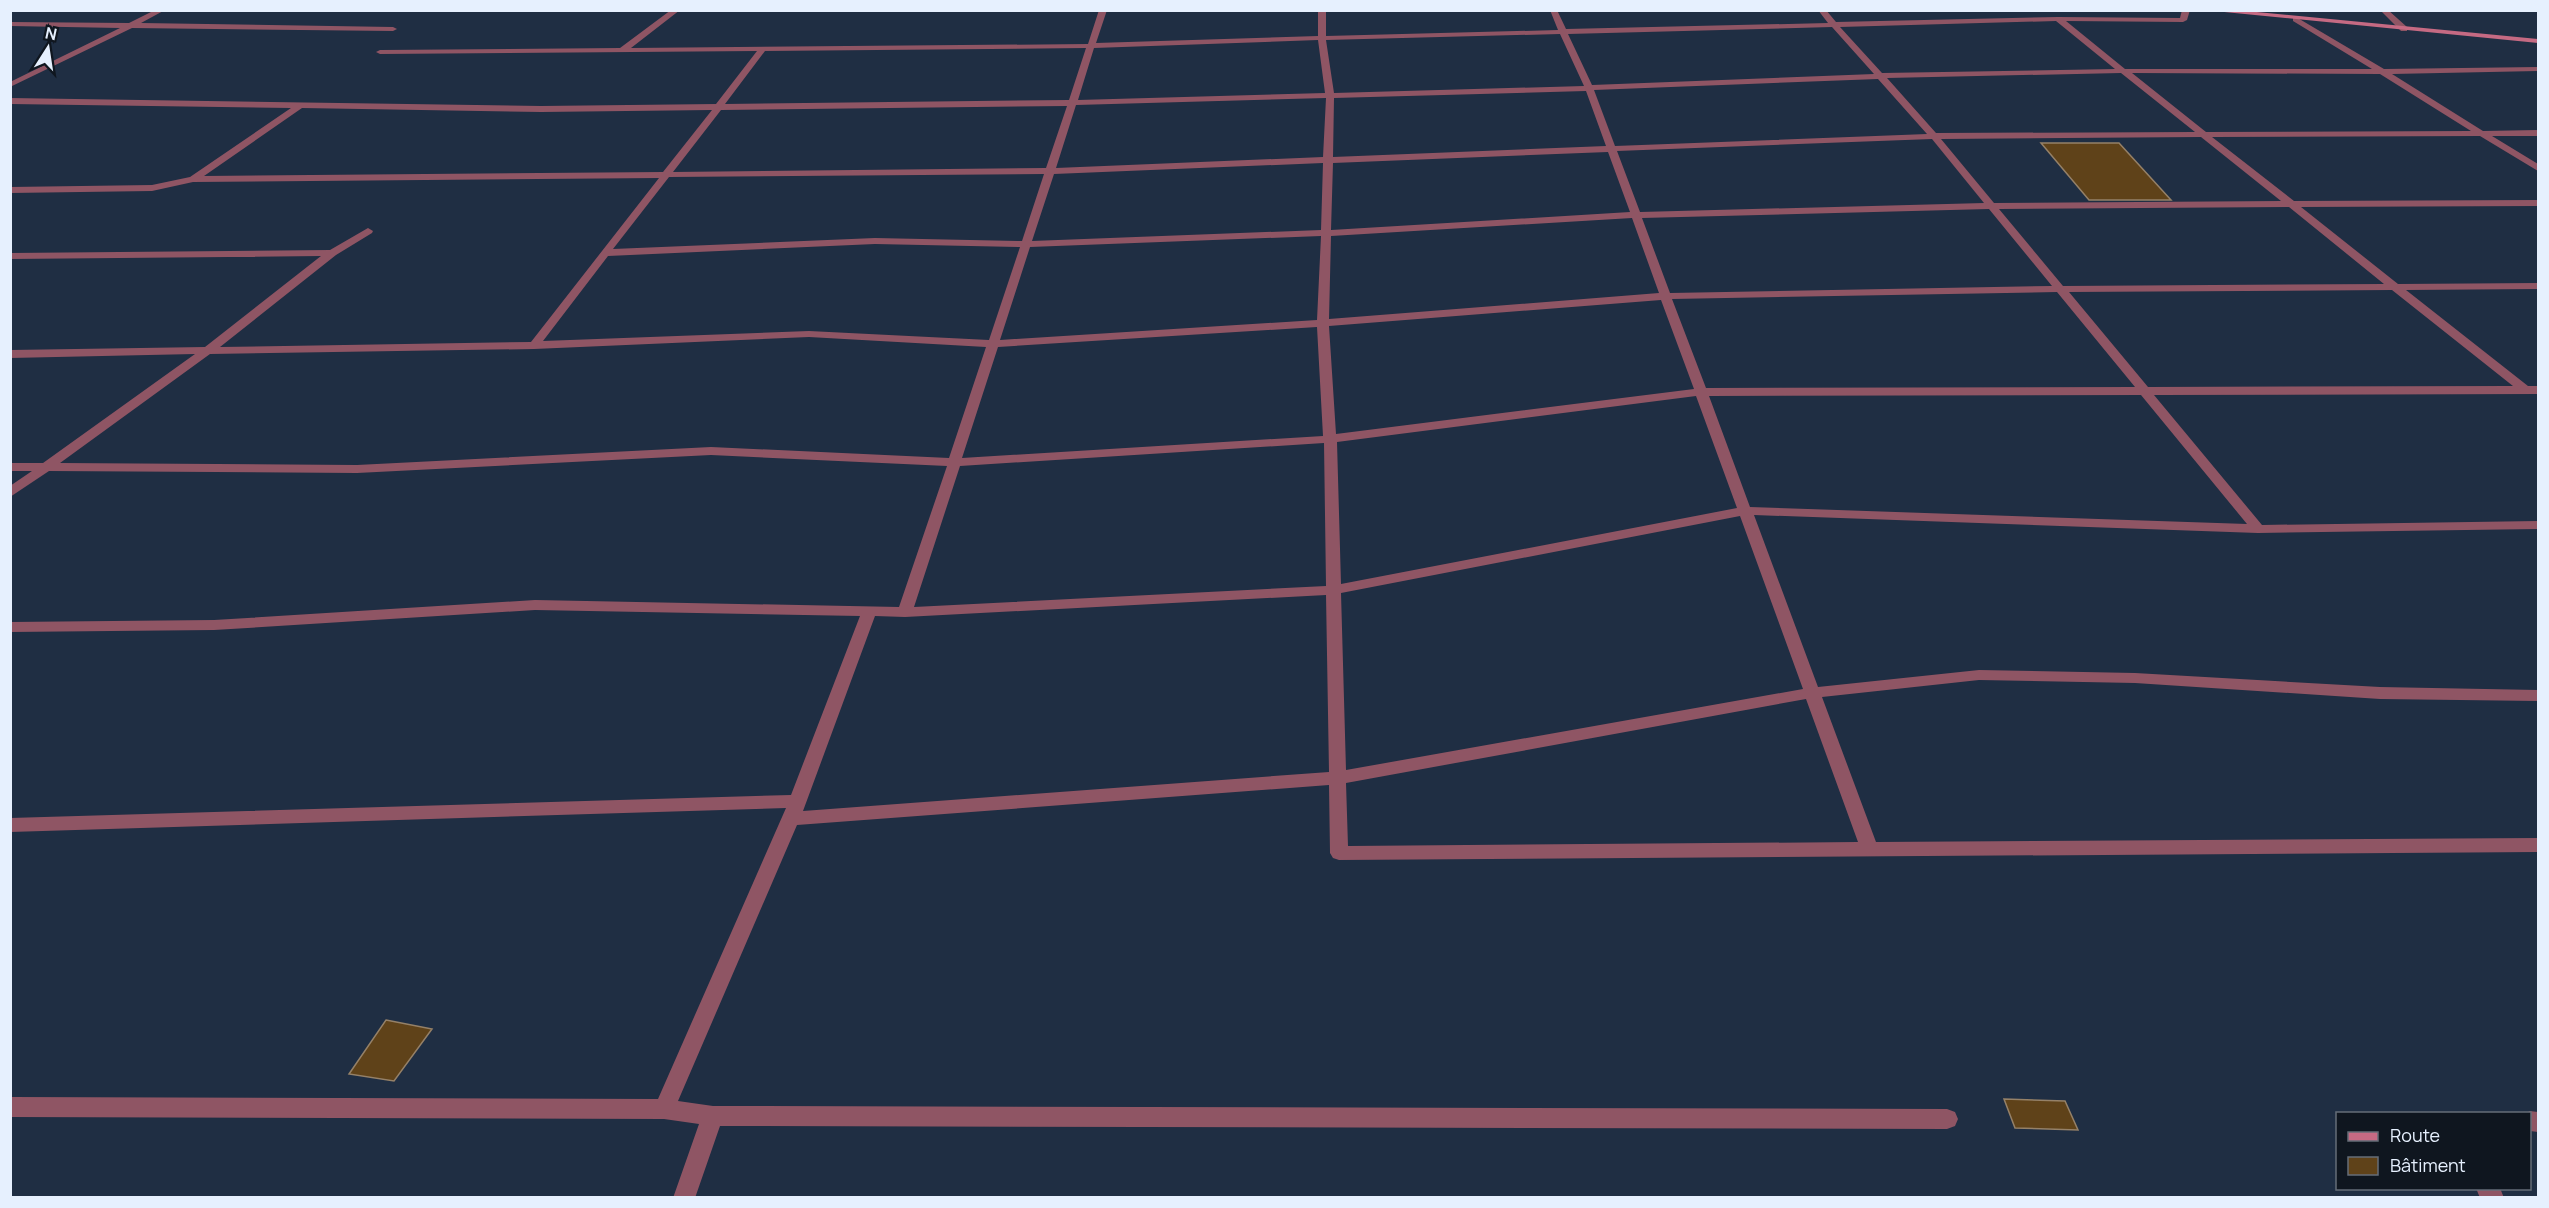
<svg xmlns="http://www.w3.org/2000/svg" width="2549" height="1208" font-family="Manrope,sans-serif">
  <rect width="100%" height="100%" fill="#1f2e43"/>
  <!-- building -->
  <path fill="#5f4219" stroke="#958168" stroke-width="1.5" d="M2041 143H2119L2171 200H2089Z
    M386 1020 432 1029 394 1081 349 1074Z
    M2004 1099 2065 1101 2078 1130 2015 1128Z"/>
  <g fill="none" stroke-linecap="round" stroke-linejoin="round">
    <!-- street -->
    <path fill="#8f5564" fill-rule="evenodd" d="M155 10H165L141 23 393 27 397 29 393 31 132 28 10 87V82L120 28 10 26V22L129 23Z
      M671 10H680L631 48 1088 44 1099 10H1107L1096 43 1318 36V10H1326V36L1558 30 1550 10H1557L1566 29 1828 23 1818 10H1826L1836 22 2058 17 2180 18 2182 10H2190L2187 20 2183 22 2066 21 2125 69H2372L2293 21V17H2296L2384 69 2538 67V71L2392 74 2483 131 2538 130V136H2492L2538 164V171L2480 136 2212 137 2294 201 2538 200V206L2301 207 2398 284 2538 283V289L2406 290 2528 386H2538V394L2154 395 2262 525 2538 521V529L2258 533 1754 515 1818 687 1979 670 2135 673 2380 687 2538 690V701L2380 699 2135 683 1979 680 1822 697 1876 842 2538 838V852L1339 860 1333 858 1330 853 1329 785 797 825 678 1101 713 1106 1947 1109 1955 1112 1958 1119 1955 1126 1947 1129 720 1126 695 1198H673L699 1124 664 1119 10 1117V1097L658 1099 786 808 10 832V818L791 795 860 616 535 610 214 630 10 632V622L214 620 535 600 899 607 947 466 711 455 357 473 49 471 10 497V486L32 471H10V463H43L195 354 10 358V350L205 347 321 256 10 259V253L330 250 368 228 373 231 372 233 336 255 220 347 531 342 659 178 193 182 152 191 10 193V187L152 185 190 177 291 108 10 104V98L541 106 716 104 757 51 380 54 376 52 380 50 620 48ZM2056 21 2115 69 1882 73 1840 27ZM1832 27 1874 74 1592 85 1568 34ZM1560 34 1584 86 1334 93 1326 40ZM1318 40 1325 93 1078 100 1094 48ZM1086 48 1069 100 725 104 765 51ZM2121 73 2195 132 1936 133 1887 78ZM2132 73 2380 74 2471 131 2206 132ZM1878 79 1927 134 1615 146 1594 90ZM1586 91 1606 146 1333 157 1334 98ZM1326 98 1323 157 1056 168 1076 105ZM1067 106 1046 168 673 172 721 110ZM302 108 541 112 712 110 663 172 204 176ZM2201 137 2281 201 1994 203 1941 139ZM1932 139 1984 203 1640 212 1617 151ZM1608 152 1630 212 1331 230 1333 163ZM1323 163 1321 230 1032 241 1054 174ZM1044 174 1022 241 875 238 613 249 669 177ZM2289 207 2384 284 2063 286 1999 209ZM1989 209 2052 286 1670 293 1642 218ZM1632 218 1659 293 1329 319 1331 236ZM1321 236 1317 320 1000 340 1030 247ZM875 244 1020 247 989 340 809 331 543 341 608 256ZM2392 290 2513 386 2148 387 2069 292ZM2057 292 2135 387 1706 388 1672 299ZM1661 300 1694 389 1336 434 1329 326ZM1317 327 1323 436 962 458 998 347ZM809 337 986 347 949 458 711 447 357 465 60 463 210 354 534 349ZM2141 395 2247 524 1750 507 1709 396ZM1696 396 1737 508 1341 584 1337 442ZM1324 443 1326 586 914 607 960 466ZM1740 516 1803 689 1346 770 1341 593ZM1326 595 1329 772 803 811 875 616 905 617ZM1806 699 1858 842 1348 846 1346 783Z
      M2380 10H2388L2407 27V31H2401Z
      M2530 1111 2538 1112V1132L2530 1131V1114H2524Z
      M2476 1188H2500L2504 1198H2480Z"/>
    <!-- secondary -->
    <path fill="#c56a83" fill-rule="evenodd" d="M2204 10H2236L2538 39V43Z"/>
  </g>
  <!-- border -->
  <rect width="2549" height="1208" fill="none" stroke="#e6f0fe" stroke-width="24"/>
  <!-- legend -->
  <rect x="2336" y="1112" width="195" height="78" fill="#0f161f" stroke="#656d78" stroke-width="1.5"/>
  <rect x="2348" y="1132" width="30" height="9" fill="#c56a83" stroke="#656d78" stroke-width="1.5"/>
  <text x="2390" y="1142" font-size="18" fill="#e6f0fe">Route</text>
  <rect x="2348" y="1157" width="30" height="18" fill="#5f4219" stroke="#656d78" stroke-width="1.5"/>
  <text x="2390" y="1172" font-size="18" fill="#e6f0fe">Bâtiment</text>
  <!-- north arrow -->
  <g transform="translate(48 48) rotate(12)" stroke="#0f161f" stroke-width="4.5" paint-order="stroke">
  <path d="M0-4.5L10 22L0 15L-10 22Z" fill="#e6f0fe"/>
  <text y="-9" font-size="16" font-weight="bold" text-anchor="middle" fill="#e6f0fe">N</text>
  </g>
</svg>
